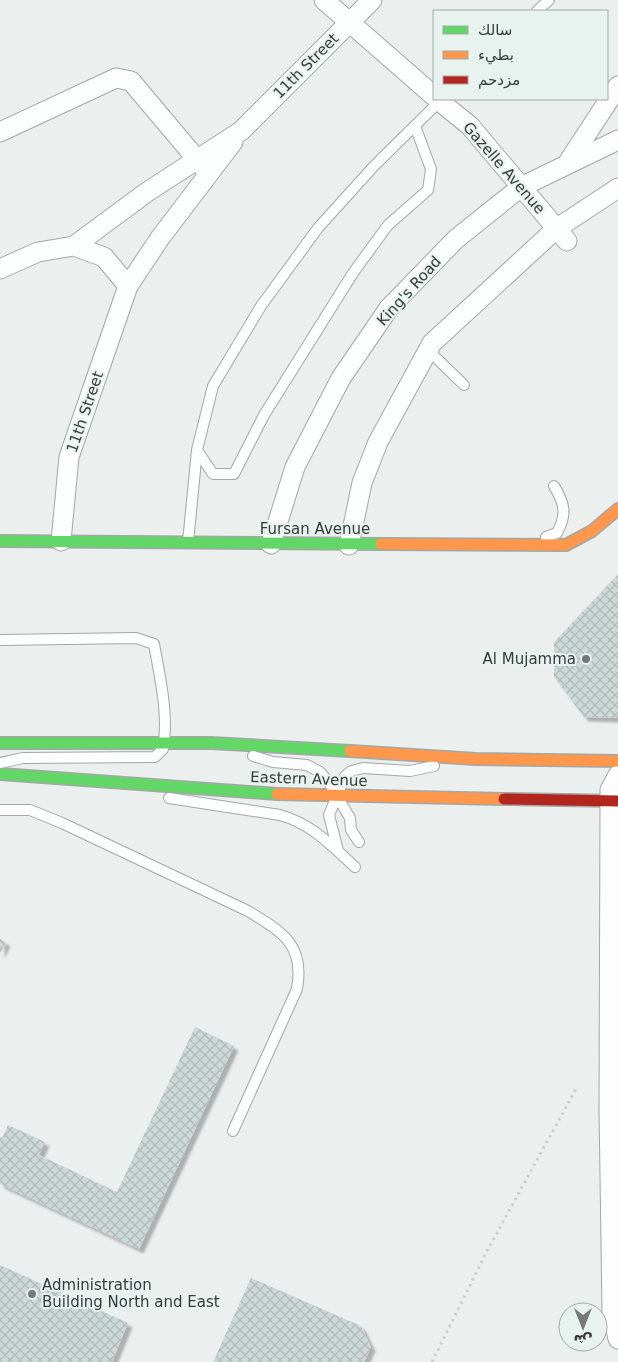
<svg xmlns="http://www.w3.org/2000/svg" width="618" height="1362" font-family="'DejaVu Sans','Noto Sans Arabic',sans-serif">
  <defs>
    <pattern id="building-cross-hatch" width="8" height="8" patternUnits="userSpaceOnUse" patternTransform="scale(1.25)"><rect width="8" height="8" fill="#cdd9d7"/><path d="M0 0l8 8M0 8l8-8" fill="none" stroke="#b1bbb9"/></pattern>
    <filter id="shadow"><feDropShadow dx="4.5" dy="4.5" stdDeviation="1" flood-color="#0004"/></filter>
  </defs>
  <rect width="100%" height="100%" fill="#ebf0ef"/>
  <!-- building -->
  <path fill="url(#building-cross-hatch)" filter="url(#shadow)" d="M618 574V718L584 717 554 677V642Z
    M0 939 6 942 0 954Z
    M195 1027 234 1046 139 1249 0 1184V1137L2 1138 8 1125 45 1142 39 1155 117 1192Z
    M0 1265 128 1323 112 1362H0Z
    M251 1278 361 1326 371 1347 364 1362H213Z"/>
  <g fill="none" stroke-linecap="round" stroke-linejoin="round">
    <defs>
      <path id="lane" d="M537 11 549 0
        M429 351 464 385
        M197 450 213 474H234L264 415 353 273 388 225 428 190 431 169 415 126
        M546 537 557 533C567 514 565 504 554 486
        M188 542 197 450 213 386 261 306 318 228 374 166 442 99
        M0 640 136 638 154 644C160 678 169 715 163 749L155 757 23 758 0 763
        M253 756 273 762 307 765 320 772 328 781 350 818 351 830 359 842
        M169 798 280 815C312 824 331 845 355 867
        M0 810H30L62 823 248 911C282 932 305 944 297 989L233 1131
        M338 851 329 815 345 776 351 771 363 768 410 771 434 766"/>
      <path id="street" d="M324 0 434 96
        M437 99 470 126 567 241
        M0 132 116 78 131 81 205 169
        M567 164 618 86
        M74 246 104 257 128 286
        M0 269 38 252 74 246 147 192 241 131 372 0
        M61 541 69 457 128 286 160 238 233 142
        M271 544 295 467 341 378 389 308 456 239 521 187 618 140
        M349 545 362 483 378 442 432 343 556 229 618 188
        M618 775 610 790V801L609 1108 612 1312 618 1339"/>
      <path id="fast" d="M0 541 381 544
        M0 743H211L350 751
        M0 774 277 794"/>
      <path id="slow" d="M381 544 566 545 592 531 618 509
        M350 751 476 759 618 761
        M277 794 504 799"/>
      <path id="jam" d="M504 799 618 801"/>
    </defs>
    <!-- lane casing -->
    <use href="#lane" stroke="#a3a7a6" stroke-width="12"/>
    <!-- street casing -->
    <use href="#street" stroke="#a3a7a6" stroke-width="21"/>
    <!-- fast casing -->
    <use href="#fast" stroke="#a3a7a6" stroke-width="14"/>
    <!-- slow casing -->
    <use href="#slow" stroke="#a3a7a6" stroke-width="14"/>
    <!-- jam casing -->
    <use href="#jam" stroke="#a3a7a6" stroke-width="14"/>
    <!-- path -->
    <path stroke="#cbcecd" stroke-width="3" stroke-dasharray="2.5 4" stroke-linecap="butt" d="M432 1362 487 1251 577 1087"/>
    <!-- lane -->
    <use href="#lane" stroke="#fcfdfd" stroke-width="10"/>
    <!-- street -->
    <use href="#street" stroke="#fcfdfd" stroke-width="19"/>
    <!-- fast -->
    <use href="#fast" stroke="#63d668" stroke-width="11"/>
    <!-- slow -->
    <use href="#slow" stroke="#ff974d" stroke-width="11"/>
    <!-- jam -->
    <use href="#jam" stroke="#b3261e" stroke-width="11"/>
  </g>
  <!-- markers -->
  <g fill="#757a79" stroke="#e8f3f0" stroke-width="2">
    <circle cx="586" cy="659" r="5"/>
    <circle cx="32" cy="1294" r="5"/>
  </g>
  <g text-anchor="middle" stroke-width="4" stroke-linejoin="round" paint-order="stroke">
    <!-- street labels -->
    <g font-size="15" fill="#363b3a" stroke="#e8f3f0">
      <text transform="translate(306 66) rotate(-45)" y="5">11th Street</text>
      <text transform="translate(504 168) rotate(49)" y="5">Gazelle Avenue</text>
      <text transform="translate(409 291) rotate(-48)" y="5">King's Road</text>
      <text transform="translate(85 412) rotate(-71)" y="5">11th Street</text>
      <text x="315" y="534">Fursan Avenue</text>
      <text transform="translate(309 779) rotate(2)" y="5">Eastern Avenue</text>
    </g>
    <!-- poi labels -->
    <g font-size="15" fill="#363b3a" stroke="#e8f3f0" text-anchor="end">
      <text x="576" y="664">Al Mujamma</text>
      <text x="42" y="1290" text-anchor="start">Administration<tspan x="42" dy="17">Building North and East</tspan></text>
    </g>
  </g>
  <!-- legend -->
  <rect x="433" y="10" width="175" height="90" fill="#e8f3f0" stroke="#a1a9a7"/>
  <rect x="443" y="26" width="25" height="8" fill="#63d668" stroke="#a1a9a7"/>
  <text x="478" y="35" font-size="15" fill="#363b3a">سالك</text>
  <rect x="443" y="51" width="25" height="8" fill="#ff974d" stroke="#a1a9a7"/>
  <text x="478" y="60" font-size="15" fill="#363b3a">بطيء</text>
  <rect x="443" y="76" width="25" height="8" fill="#b3261e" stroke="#a1a9a7"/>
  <text x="478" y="85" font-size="15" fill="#363b3a">مزدحم</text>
  <!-- north arrow -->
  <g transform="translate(583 1327) rotate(180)"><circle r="24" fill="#e8f3f0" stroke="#a1a9a7"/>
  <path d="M0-4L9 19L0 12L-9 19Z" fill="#757a79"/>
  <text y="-8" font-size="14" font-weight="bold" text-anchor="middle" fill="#363b3a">ش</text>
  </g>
</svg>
